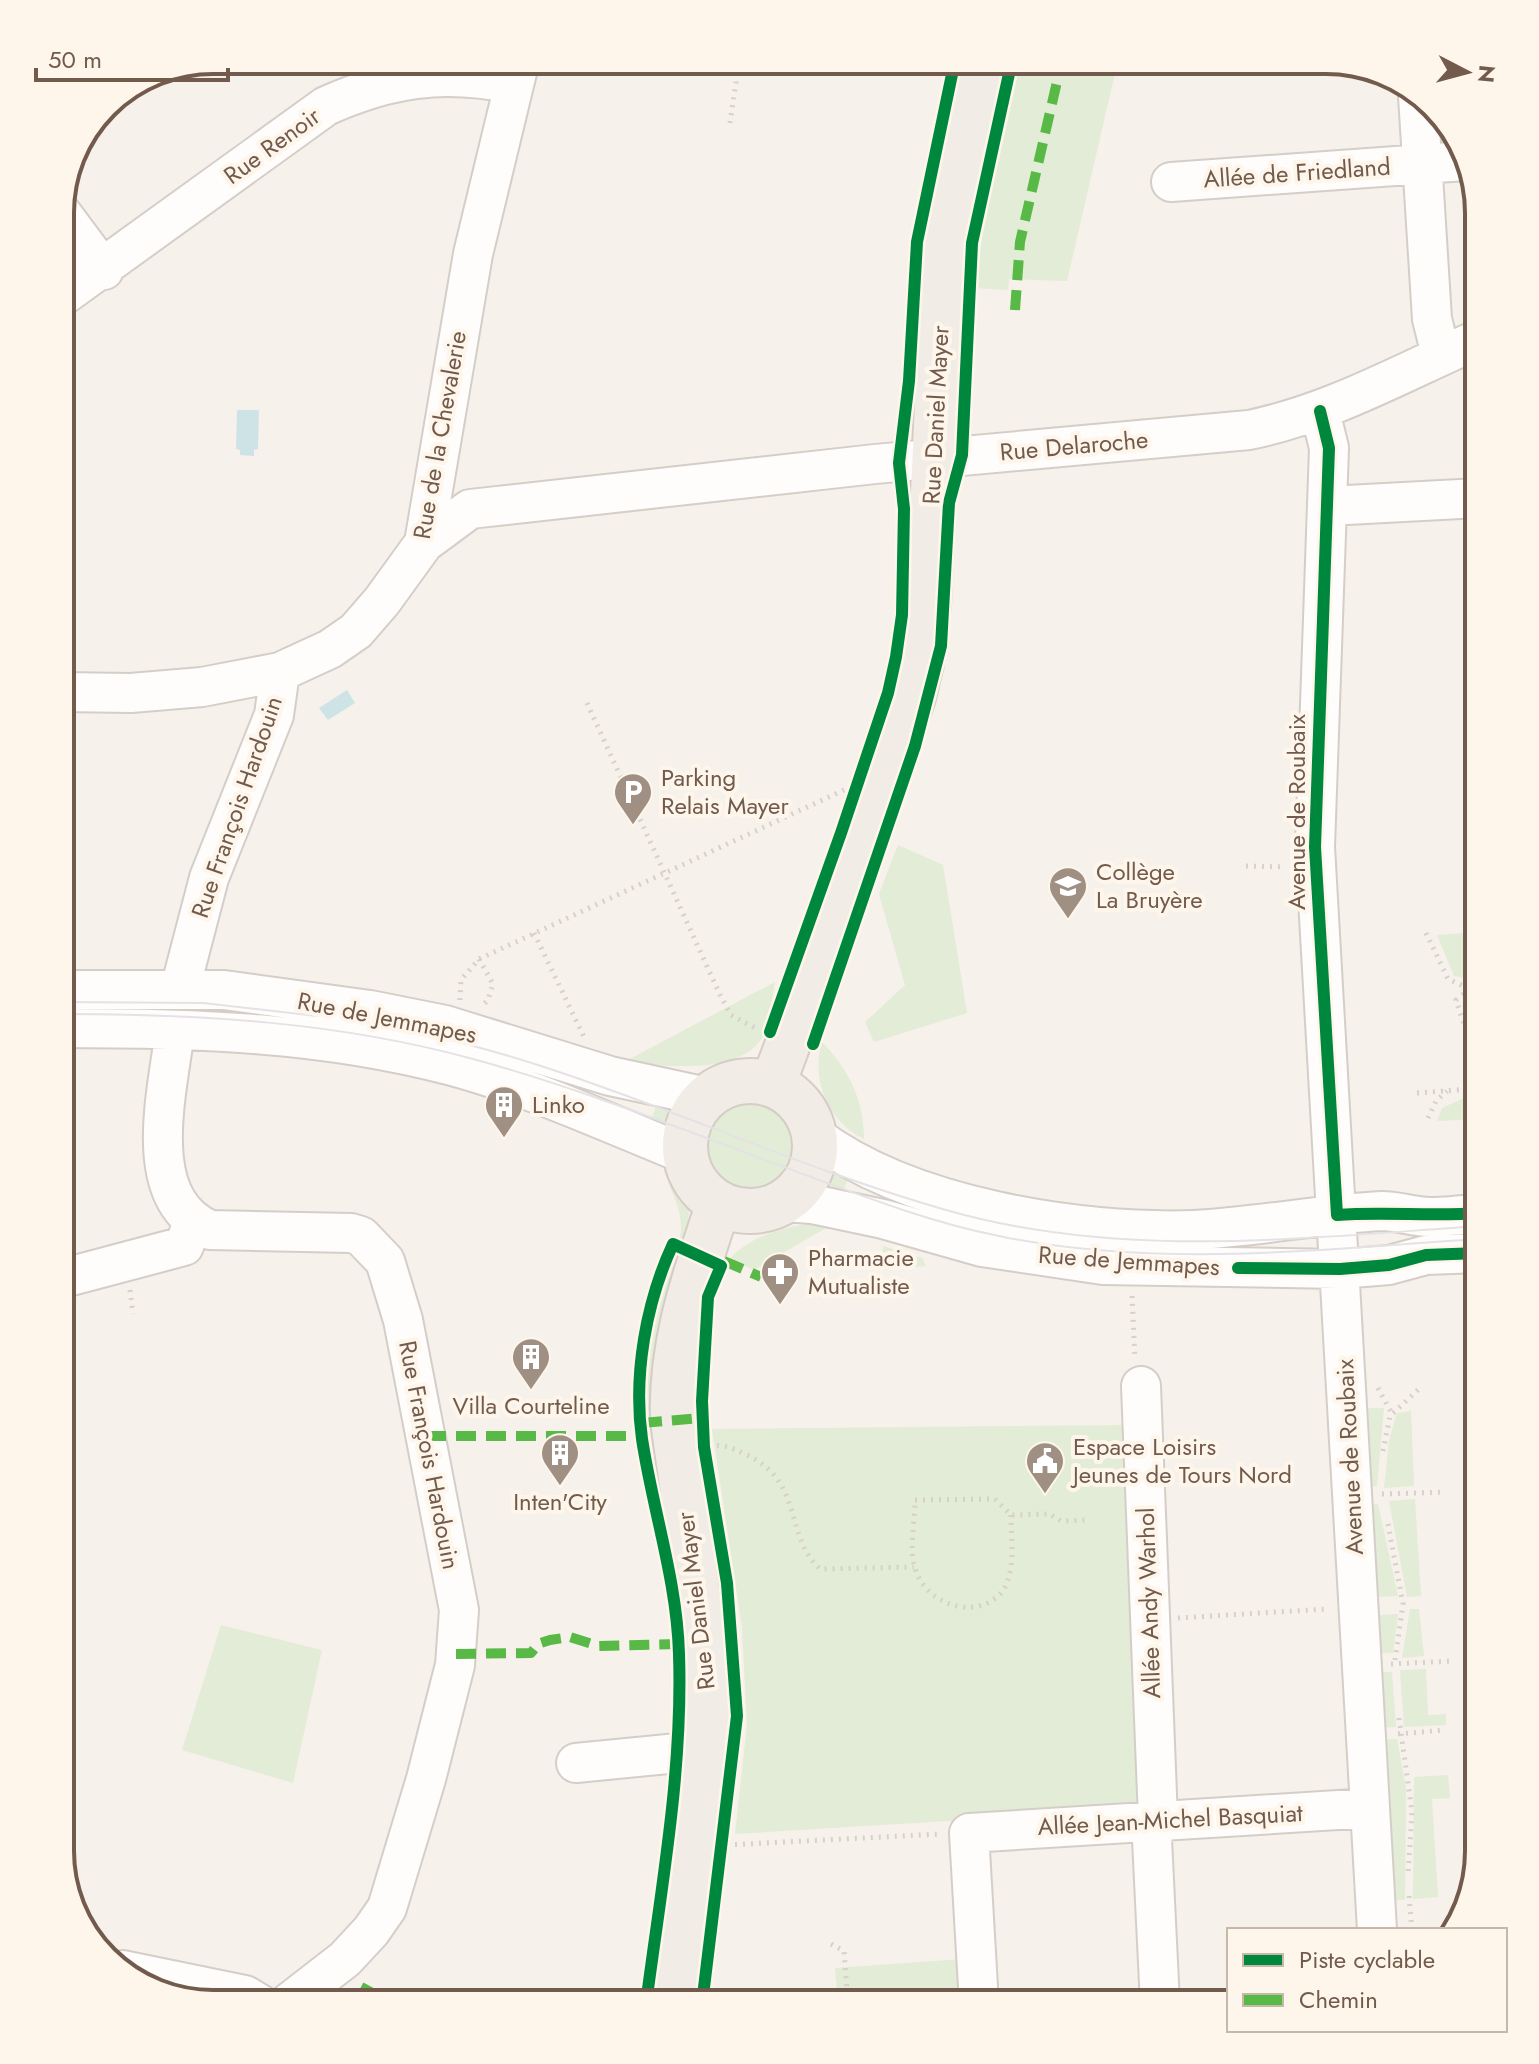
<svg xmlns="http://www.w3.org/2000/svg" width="1539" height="2064" font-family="Jost,sans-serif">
  <rect width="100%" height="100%" fill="#f6f1ea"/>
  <!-- green -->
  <path fill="#e3ecd6" d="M1021 60H1118L1067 281 1009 279 1008 290 976 288 983 230Z
    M898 845 943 865 967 1013 874 1042 865 1022 905 985 879 894Z
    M1479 932V980L1454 976 1437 935Z
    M775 982C772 998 770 1024 762 1038 737 1077 661 1065 624 1062Z
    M1479 992V1084L1472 1075 1471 1060 1479 1057V1044L1472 1035 1473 1019 1462 1006 1472 994Z
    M822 1042C849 1070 864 1100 864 1139 829 1122 810 1080 822 1042Z
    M660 1095 680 1103 667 1139 647 1131Z
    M1466 1097 1479 1098V1119L1437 1121 1442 1108Z
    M699 1148a51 51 0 1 1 102 0a51 51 0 1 1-102 0Z
    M830 1161 851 1168 840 1202 819 1192Z
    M673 1167 689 1207 688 1240 680 1238C685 1211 671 1195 664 1170Z
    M829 1221 833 1224 754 1270 730 1259C752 1233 796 1224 829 1221Z
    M883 1246 922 1258 926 1266 881 1270Z
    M674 1263 655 1409 646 1410C648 1368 649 1297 674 1263Z
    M1368 1408H1384L1377 1486H1372Z
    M1411 1411 1414 1486 1384 1488 1389 1441 1397 1413Z
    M1132 1425 1145 1809 735 1834 747 1725 742 1628 712 1429Z
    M696 1430C708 1503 726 1578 730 1653 737 1770 713 1888 696 2004H692Z
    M1415 1499 1421 1596 1407 1597 1389 1501Z
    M1373 1504H1378L1398 1596 1378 1597Z
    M1410 1609H1419L1424 1656 1402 1658Z
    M1398 1614 1393 1653H1381L1379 1615Z
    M221 1625 322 1650 293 1783 182 1750Z
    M1426 1669 1428 1715 1446 1714V1725L1404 1727 1400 1670Z
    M1383 1672H1392L1396 1727 1377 1728 1376 1714 1385 1713Z
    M1397 1739 1406 1788 1405 1900H1396L1387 1748H1379L1378 1740Z
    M1448 1775 1450 1798 1432 1799 1438 1897 1413 1899 1414 1777Z
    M963 1959 965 2004H793L838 2000 835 1968Z"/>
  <!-- water -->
  <path fill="#cde3e5" d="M237 410H259L258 449 254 450V456L240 455V450L236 449Z
    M347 690 355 703 328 720 319 708Z"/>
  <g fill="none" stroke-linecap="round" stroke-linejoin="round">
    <defs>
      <path id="minor" d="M1418 96 1432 319 1441 355
        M1171 182 1465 161
        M60 211 104 270
        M60 298 326 106C391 77 443 70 513 84
        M1320 411 1329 448 1315 847 1377 1930
        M1328 506 1479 498
        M424 543 470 509 875 464 1249 430C1332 413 1403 372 1479 339
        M60 692 131 693 202 687 280 672 330 649 356 631 382 601 424 543 473 254 520 60
        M180 989 209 878 274 715 280 672
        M60 990H224L370 1010 445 1025 610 1076 707 1097
        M60 1028C192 1028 325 1032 452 1066 533 1088 608 1123 685 1154
        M175 1030C168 1091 138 1199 210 1230L351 1233 361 1236 385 1261 403 1320 459 1610 455 1665 426 1779 387 1908 371 1931 345 1959 287 2004
        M815 1136C909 1207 1078 1234 1194 1230 1257 1227 1319 1214 1382 1211 1398 1211 1414 1217 1430 1217 1446 1217 1463 1215 1479 1213
        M784 1202 812 1204 883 1219 982 1247 1103 1265 1340 1269 1389 1265 1426 1255 1479 1253
        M60 1279 184 1246 193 1222
        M1141 1386 1158 1820 1152 1839 1160 2004
        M576 1763 678 1753 706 1755
        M123 1970 245 1995 260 2004
        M979 2004 969 1833 1370 1808"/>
      <path id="major" d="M685 1146a65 65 0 1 1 130 0a65 65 0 1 1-130 0Z
        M773 1084 862 844 913 697 921 663 928 605 943 269 957 183 984 60
        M673 2004 706 1755 709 1676 673 1421C670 1343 695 1276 719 1203"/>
    </defs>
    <!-- minor casing -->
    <use href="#minor" stroke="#d5cec8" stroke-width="42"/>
    <!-- major casing -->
    <use href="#major" stroke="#d5ccc6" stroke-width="48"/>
    <!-- path -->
    <path stroke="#d7d0cb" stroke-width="5" stroke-dasharray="2 6" stroke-linecap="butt" d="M730 123 736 82 734 60
      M587 703 721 997 731 1015 757 1029
      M1246 866 1286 867
      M534 933 584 1037
      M1426 933 1448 979 1470 989 1479 987
      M479 959 493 984 488 1000 482 1006
      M1470 989 1456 1000 1471 1046 1467 1064 1469 1089 1479 1090
      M460 1000 461 980 479 959 844 790
      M1417 1093 1469 1089
      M1428 1118 1436 1101 1447 1091
      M130 1290 133 1314
      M1132 1296 1135 1358
      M1378 1388 1392 1414
      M709 1446C724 1444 731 1448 745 1454 805 1481 783 1535 820 1569L914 1567
      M1383 1451 1390 1416 1419 1389
      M1382 1494 1445 1492
      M1011 1515C1011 1538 1017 1576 1000 1594 973 1622 924 1602 915 1568 909 1549 915 1520 915 1500L995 1499 1011 1515 1050 1514 1061 1521 1087 1520
      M1388 1524 1403 1604 1395 1660
      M1178 1618 1327 1609
      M1391 1664 1454 1661
      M1399 1718 1412 1812 1408 1874
      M1398 1734 1445 1730
      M727 1845 940 1834
      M1409 1896 1412 1930
      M831 1944 844 1951 848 2004"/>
    <!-- minor -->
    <use href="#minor" stroke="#fefdfc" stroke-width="38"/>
    <!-- major -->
    <use href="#major" stroke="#f1ede6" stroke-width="44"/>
    <!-- tram -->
    <path stroke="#e4e2e4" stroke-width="2" d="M60 1002 203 1003 317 1016
      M60 1014C200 1014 338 1022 473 1059 587 1090 699 1136 811 1177 873 1200 934 1223 999 1236 1157 1269 1319 1249 1479 1239
      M361 1022C565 1053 749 1154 946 1210 1120 1260 1301 1238 1479 1226"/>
    <!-- quiet -->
    <path stroke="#58b947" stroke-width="10" stroke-dasharray="20 10" stroke-linecap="butt" d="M1015 310 1020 242 1062 60
      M724 1261 761 1277
      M642 1423 702 1418
      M426 1436H642
      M456 1654 531 1653 538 1644 550 1640 570 1637 598 1646 678 1644
      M361 1987 393 2004"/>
    <defs>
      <path id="cycleway" d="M1320 411 1329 448 1315 847 1337 1215C1385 1211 1431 1217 1479 1213
        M770 1032 841 833 888 693 896 657 902 615 904 509 899 463 909 381 917 242 955 60
        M813 1044 915 746 941 646 949 503 962 455 972 243 1012 60
        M1238 1268 1340 1269 1389 1265 1426 1255 1479 1253
        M646 2004C661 1888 683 1772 679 1654 677 1581 653 1511 642 1439 633 1375 646 1302 673 1244L721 1266 708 1297 702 1401 704 1447 727 1583 737 1716 702 2004"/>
    </defs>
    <!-- cycleway casing -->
    <use href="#cycleway" stroke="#fef6eb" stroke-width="17"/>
    <!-- cycleway -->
    <use href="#cycleway" stroke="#00873e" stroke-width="12"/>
  </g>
  <!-- icons -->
  <defs>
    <symbol id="parking-pin" viewBox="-11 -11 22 30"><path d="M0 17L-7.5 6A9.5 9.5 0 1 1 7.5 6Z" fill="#a08f83" stroke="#fef6eb"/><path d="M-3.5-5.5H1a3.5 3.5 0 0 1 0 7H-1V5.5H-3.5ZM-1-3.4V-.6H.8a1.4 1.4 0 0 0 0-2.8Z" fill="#fff"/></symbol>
    <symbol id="school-pin" viewBox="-11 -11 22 30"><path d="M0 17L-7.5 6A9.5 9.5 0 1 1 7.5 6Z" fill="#a08f83" stroke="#fef6eb"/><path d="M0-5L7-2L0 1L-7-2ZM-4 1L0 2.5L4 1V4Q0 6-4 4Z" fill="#fff"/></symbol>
    <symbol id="building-pin" viewBox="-11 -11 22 30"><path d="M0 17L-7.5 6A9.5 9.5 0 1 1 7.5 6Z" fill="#a08f83" stroke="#fef6eb"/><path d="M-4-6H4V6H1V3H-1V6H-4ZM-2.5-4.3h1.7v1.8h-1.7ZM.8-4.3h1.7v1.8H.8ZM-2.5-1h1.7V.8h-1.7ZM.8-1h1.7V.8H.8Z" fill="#fff"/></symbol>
    <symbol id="pharmacy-pin" viewBox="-11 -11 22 30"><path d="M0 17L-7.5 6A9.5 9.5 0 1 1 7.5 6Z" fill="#a08f83" stroke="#fef6eb"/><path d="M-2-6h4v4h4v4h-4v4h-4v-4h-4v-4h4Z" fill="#fff"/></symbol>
    <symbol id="civic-pin" viewBox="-11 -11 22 30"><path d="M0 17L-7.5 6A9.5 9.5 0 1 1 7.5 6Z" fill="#a08f83" stroke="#fef6eb"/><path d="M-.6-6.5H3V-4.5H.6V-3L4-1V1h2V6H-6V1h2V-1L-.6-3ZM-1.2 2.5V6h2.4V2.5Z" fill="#fff"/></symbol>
  </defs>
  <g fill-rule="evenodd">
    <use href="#parking-pin" x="611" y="770" width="44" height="60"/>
    <use href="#school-pin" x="1046" y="864" width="44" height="60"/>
    <use href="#building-pin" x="482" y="1083" width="44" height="60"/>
    <use href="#pharmacy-pin" x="758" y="1250" width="44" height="60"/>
    <use href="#building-pin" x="509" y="1335" width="44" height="60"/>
    <use href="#building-pin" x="538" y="1431" width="44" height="60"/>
    <use href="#civic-pin" x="1023" y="1439" width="44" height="60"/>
  </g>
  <g text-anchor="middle" stroke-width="8" stroke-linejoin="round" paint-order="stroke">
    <!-- street labels -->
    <g font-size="24" fill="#725a4c" stroke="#fef6eb">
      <text transform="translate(272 146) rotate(-36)" y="8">Rue Renoir</text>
      <text transform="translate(1297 173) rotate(-4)" y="8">Allée de Friedland</text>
      <text transform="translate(936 415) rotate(-87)" y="8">Rue Daniel Mayer</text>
      <text transform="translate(440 435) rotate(-80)" y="8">Rue de la Chevalerie</text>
      <text transform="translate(1074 446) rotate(-5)" y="8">Rue Delaroche</text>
      <text transform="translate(237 807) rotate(-71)" y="8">Rue François Hardouin</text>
      <text transform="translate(1297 812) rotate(-90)" y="8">Avenue de Roubaix</text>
      <text transform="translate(387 1018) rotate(11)" y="8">Rue de Jemmapes</text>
      <text transform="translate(1129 1261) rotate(4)" y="8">Rue de Jemmapes</text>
      <text transform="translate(429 1455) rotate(79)" y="8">Rue François Hardouin</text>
      <text transform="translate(1350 1457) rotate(-93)" y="8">Avenue de Roubaix</text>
      <text transform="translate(696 1601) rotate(-97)" y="8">Rue Daniel Mayer</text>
      <text transform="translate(1149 1603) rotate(-92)" y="8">Allée Andy Warhol</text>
      <text transform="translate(1170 1820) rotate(-3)" y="8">Allée Jean-Michel Basquiat</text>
    </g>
    <!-- poi labels -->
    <g font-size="24" fill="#725a4c" stroke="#fef6eb" text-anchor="start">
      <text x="661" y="786">Parking<tspan x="661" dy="28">Relais Mayer</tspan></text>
      <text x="1096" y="880">Collège<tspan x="1096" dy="28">La Bruyère</tspan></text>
      <text x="532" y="1113">Linko</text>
      <text x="808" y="1266">Pharmacie<tspan x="808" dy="28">Mutualiste</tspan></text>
      <text x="531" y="1414" text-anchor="middle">Villa Courteline</text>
      <text x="1073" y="1455">Espace Loisirs<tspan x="1073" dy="28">Jeunes de Tours Nord</tspan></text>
      <text x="560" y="1510" text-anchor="middle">Inten'City</text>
    </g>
  </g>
  <!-- crop -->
  <path d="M0 0H1539V2064H0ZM213 74H1326A139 139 0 0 1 1465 213V1851A139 139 0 0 1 1326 1990H213A139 139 0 0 1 74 1851V213A139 139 0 0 1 213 74Z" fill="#fef6eb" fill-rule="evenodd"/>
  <path fill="none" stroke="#725a4c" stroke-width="4" d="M213 74H1326A139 139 0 0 1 1465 213V1851A139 139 0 0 1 1326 1990H213A139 139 0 0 1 74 1851V213A139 139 0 0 1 213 74Z"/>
  <!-- legend -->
  <rect x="1227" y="1928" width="280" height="104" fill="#fef6eb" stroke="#c6b8ab" stroke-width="2"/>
  <rect x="1243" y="1954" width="40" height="12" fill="#00873e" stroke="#c6b8ab" stroke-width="2"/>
  <text x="1299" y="1968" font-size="24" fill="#725a4c">Piste cyclable</text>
  <rect x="1243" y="1994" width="40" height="12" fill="#58b947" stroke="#c6b8ab" stroke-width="2"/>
  <text x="1299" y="2008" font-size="24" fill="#725a4c">Chemin</text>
  <!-- north arrow -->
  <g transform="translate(1467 72) rotate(96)" stroke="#fef6eb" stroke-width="6" paint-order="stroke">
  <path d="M0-6L14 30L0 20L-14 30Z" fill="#725a4c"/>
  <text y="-12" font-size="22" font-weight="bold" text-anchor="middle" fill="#725a4c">N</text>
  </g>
  <!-- scale -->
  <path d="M36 68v12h192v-12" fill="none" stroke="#725a4c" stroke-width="4"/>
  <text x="48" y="68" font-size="24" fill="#725a4c" stroke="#fef6eb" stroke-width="6" paint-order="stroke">50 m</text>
</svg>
